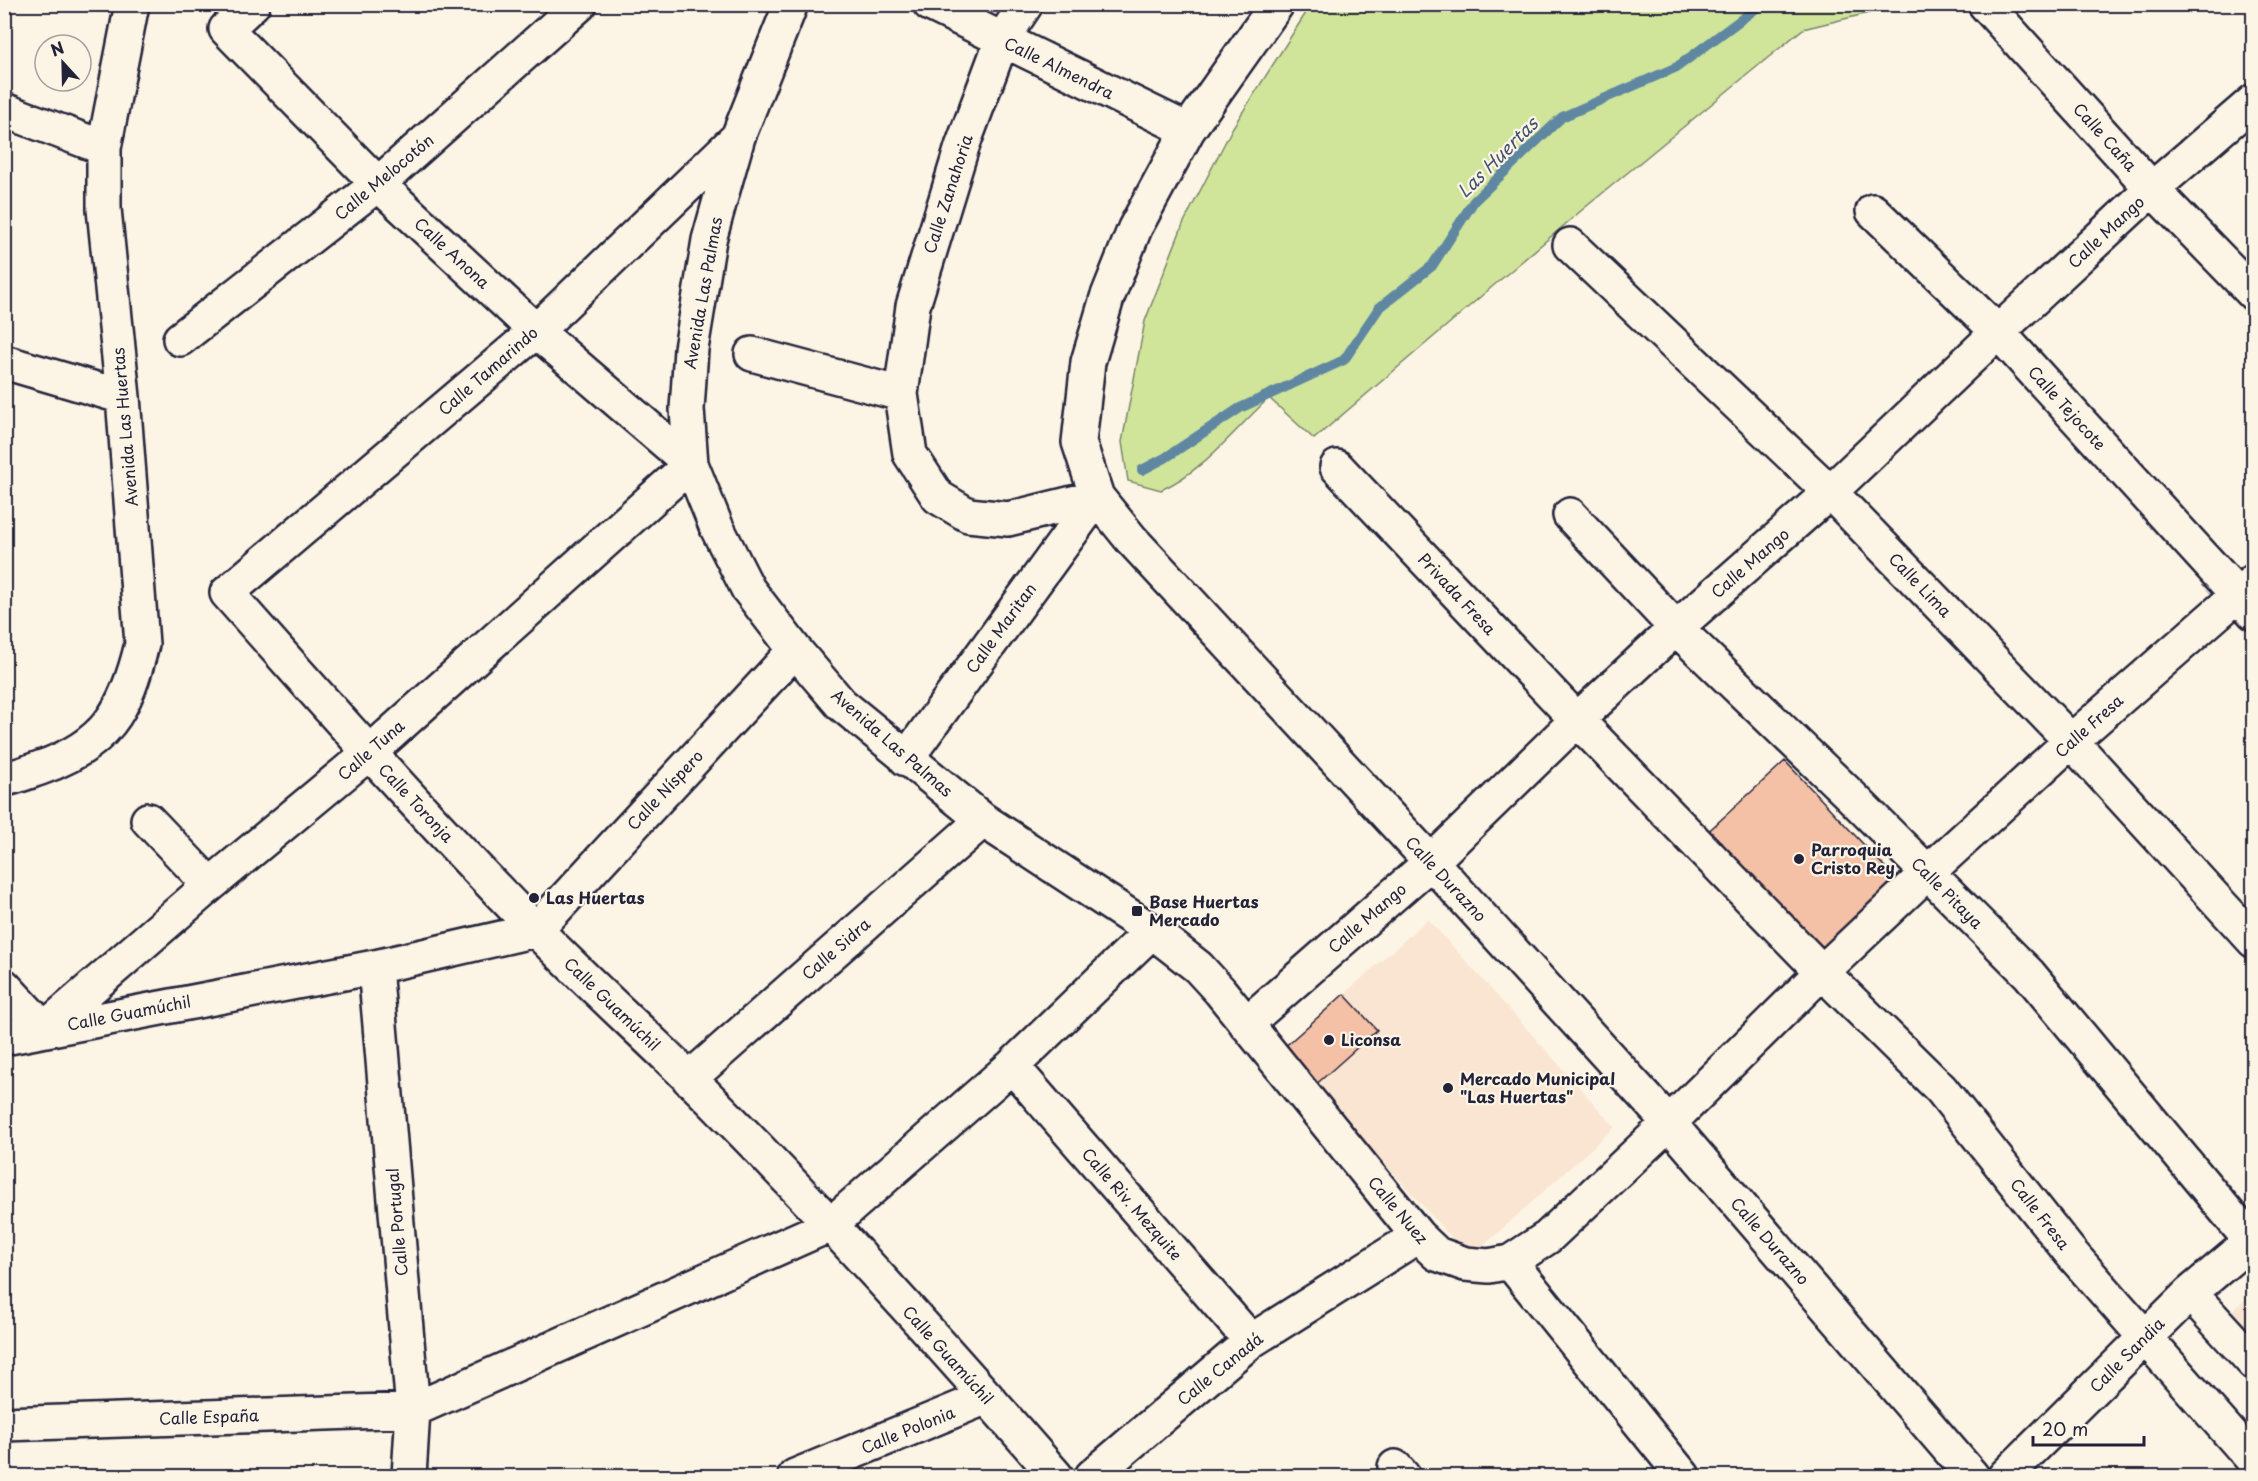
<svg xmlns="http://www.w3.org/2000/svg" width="2258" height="1481" font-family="'Playpen Sans',sans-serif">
  <rect width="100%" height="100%" fill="#fcf5e5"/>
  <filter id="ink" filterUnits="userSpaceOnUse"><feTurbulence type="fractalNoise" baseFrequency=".0167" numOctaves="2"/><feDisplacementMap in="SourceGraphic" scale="12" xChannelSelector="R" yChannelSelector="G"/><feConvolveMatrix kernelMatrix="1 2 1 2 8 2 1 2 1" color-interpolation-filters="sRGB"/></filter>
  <g filter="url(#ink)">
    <!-- built -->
    <path fill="#fae5d2" d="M1428 919 1615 1127 1470 1258 1281 1050Z
      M2253 1292V1360L2220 1322Z"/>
    <!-- green -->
    <path fill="#d0e59a" stroke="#79846a" stroke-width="1.5" d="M1311 5V4L1902 5 1803 29 1582 210 1314 439 1269 398C1234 430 1205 470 1161 490L1128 481 1122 442 1145 321 1183 224 1233 127Z"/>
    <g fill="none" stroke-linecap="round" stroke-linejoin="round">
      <!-- stream -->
      <path stroke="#5e87a2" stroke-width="10" d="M1142 470 1165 458 1240 408 1344 360 1379 308 1432 266 1474 201 1562 117 1677 67 1762 4"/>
    </g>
    <!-- building -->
    <path fill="#f5c1a6" stroke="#22223b" stroke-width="1.5" d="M1785 761 1897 880 1813 958 1701 838Z
      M1344 994 1377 1030 1312 1088 1281 1050Z"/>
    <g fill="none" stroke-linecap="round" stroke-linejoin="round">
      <defs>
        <path id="minor" d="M791 4 738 137 724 186 709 240 691 349 687 409 691 464 716 526 748 589 795 650 841 704 983 820 1152 931 1198 967 1220 991 1418 1236 1437 1254 1465 1264 1489 1266 1510 1262 1548 1237 1669 1123 1822 972 1927 873 2071 741 2254 581
          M930 4 1188 130
          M1026 4 1002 40 962 147 913 306 901 394 910 454 938 497 968 515 1008 519 1097 497
          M1277 4 1188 130 1135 228 1107 298 1088 362 1079 442 1097 497 1131 539 1431 862 1669 1123 1972 1476
          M1985 4 2152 189 2254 294
          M4 110 104 148
          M736 139 536 331 227 593C328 707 429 821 536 930 585 980 638 1028 689 1078 817 1205 938 1340 1056 1476
          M1873 211 1998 332 2254 613
          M1570 245 1830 492 2071 741 2254 941
          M180 339 378 184 580 4
          M752 354 901 394
          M4 362 123 397
          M1337 467 1577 720 1822 972 1941 1089 2070 1252 2254 1461
          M1570 515 1676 628 1852 797 2029 974 2251 1241
          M906 759 1097 497
          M4 779C17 777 28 772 40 768 106 745 126 711 142 644L123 397 104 209V148L132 4
          M148 820 210 885
          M536 930 795 650
          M375 967 413 1410 409 1476
          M4 986 44 1029 210 885 369 753 691 464 536 331 378 184 226 29 253 4
          M1246 1024 1431 862 1577 720 1676 628 1830 492 1998 332 2152 189 2254 101
          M4 1038 375 967 536 930
          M1012 1066 1251 1341
          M689 1079 983 820
          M1510 1262 1683 1476
          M2190 1293 2254 1363
          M4 1424 413 1410 830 1225 1012 1066 1152 931
          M1395 1467 1403 1476
          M795 1476 987 1397
          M1092 1476 1251 1341 1418 1236
          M2005 1476 2190 1293 2254 1239"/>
      </defs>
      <!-- minor casing -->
      <use href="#minor" stroke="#22223b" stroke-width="38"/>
      <!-- minor -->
      <use href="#minor" stroke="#fcf5e5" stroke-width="33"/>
    </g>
  </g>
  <!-- markers -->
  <g fill="#22223b" stroke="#fcf5e5" stroke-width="2">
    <circle cx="1799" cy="859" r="6"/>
    <circle cx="534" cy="898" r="6"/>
    <rect x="1131" y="905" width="12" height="12" rx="3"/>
    <circle cx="1329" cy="1040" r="6"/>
    <circle cx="1448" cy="1088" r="6"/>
  </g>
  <g text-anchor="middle" stroke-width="4.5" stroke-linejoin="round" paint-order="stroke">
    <!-- street labels -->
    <g font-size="16" fill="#22223b" stroke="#fcf5e5">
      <text transform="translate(1059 68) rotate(26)" y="6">Calle Almendra</text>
      <text transform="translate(2105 137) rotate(48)" y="6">Calle Caña</text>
      <text transform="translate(384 177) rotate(-40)" y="6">Calle Melocotón</text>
      <text transform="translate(948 194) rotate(-72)" y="6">Calle Zanahoria</text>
      <text transform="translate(2106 232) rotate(-43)" y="6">Calle Mango</text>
      <text transform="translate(452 253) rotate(43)" y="6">Calle Anona</text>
      <text transform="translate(703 293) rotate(-80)" y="6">Avenida Las Palmas</text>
      <text transform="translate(488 371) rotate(-41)" y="6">Calle Tamarindo</text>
      <text transform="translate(2067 408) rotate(48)" y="6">Calle Tejocote</text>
      <text transform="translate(125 427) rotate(-95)" y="6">Avenida Las Huertas</text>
      <text transform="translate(1750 563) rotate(-41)" y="6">Calle Mango</text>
      <text transform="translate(1920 585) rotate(46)" y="6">Calle Lima</text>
      <text transform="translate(1457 594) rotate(47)" y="6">Privada Fresa</text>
      <text transform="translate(1001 628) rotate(-54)" y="6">Calle Maritan</text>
      <text transform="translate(2089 726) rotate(-42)" y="6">Calle Fresa</text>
      <text transform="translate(892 743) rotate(41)" y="6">Avenida Las Palmas</text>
      <text transform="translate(371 750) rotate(-41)" y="6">Calle Tuna</text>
      <text transform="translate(665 790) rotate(-47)" y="6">Calle Níspero</text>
      <text transform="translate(416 803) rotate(47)" y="6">Calle Toronja</text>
      <text transform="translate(1446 879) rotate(47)" y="6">Calle Durazno</text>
      <text transform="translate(1947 893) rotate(45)" y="6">Calle Pitaya</text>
      <text transform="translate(1367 918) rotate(-41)" y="6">Calle Mango</text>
      <text transform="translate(836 949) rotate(-41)" y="6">Calle Sidra</text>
      <text transform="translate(612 1004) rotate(44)" y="6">Calle Guamúchil</text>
      <text transform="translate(129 1013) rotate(-11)" y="6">Calle Guamúchil</text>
      <text transform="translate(1132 1204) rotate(49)" y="6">Calle Riv. Mezquite</text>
      <text transform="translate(1398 1210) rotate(50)" y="6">Calle Nuez</text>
      <text transform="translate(2040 1214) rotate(52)" y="6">Calle Fresa</text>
      <text transform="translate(397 1222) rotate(-95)" y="6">Calle Portugal</text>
      <text transform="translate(1770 1241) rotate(49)" y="6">Calle Durazno</text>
      <text transform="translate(948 1355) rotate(48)" y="6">Calle Guamúchil</text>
      <text transform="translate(2127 1355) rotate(-45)" y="6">Calle Sandia</text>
      <text transform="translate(1220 1369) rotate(-39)" y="6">Calle Canadá</text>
      <text transform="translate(209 1417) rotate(-2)" y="6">Calle España</text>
      <text transform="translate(908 1430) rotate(-22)" y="6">Calle Polonia</text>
    </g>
    <!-- poi labels -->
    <g font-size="16" font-weight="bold" fill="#22223b" stroke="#fcf5e5" text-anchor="start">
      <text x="1811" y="856">Parroquia<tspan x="1811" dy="18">Cristo Rey</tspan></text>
      <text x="546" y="904">Las Huertas</text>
      <text x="1149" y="908">Base Huertas<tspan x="1149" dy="18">Mercado</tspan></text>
      <text x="1341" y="1046">Liconsa</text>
      <text x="1460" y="1085">Mercado Municipal<tspan x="1460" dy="18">"Las Huertas"</tspan></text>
    </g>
    <!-- water labels -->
    <g font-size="18" font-style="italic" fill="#40546f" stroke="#fcf5e5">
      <text transform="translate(1498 158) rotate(-45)" y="6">Las Huertas</text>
    </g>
  </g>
  <!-- margin -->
  <rect width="2258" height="1481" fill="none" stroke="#fcf5e5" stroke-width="24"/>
  <rect x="12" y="12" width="2234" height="1457" fill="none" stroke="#22223b" stroke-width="2" filter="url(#ink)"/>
  <!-- north arrow -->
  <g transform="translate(63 63) rotate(338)"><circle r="28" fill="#fcf5e5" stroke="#a5a1a1" stroke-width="1.5"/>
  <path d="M0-4.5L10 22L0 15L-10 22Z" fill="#22223b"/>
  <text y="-9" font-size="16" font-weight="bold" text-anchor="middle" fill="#22223b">N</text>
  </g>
  <!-- scale -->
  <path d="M2033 1436v9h111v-9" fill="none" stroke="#22223b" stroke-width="3"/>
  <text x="2042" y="1436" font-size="18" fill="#22223b" stroke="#fcf5e5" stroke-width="4.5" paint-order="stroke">20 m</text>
</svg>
